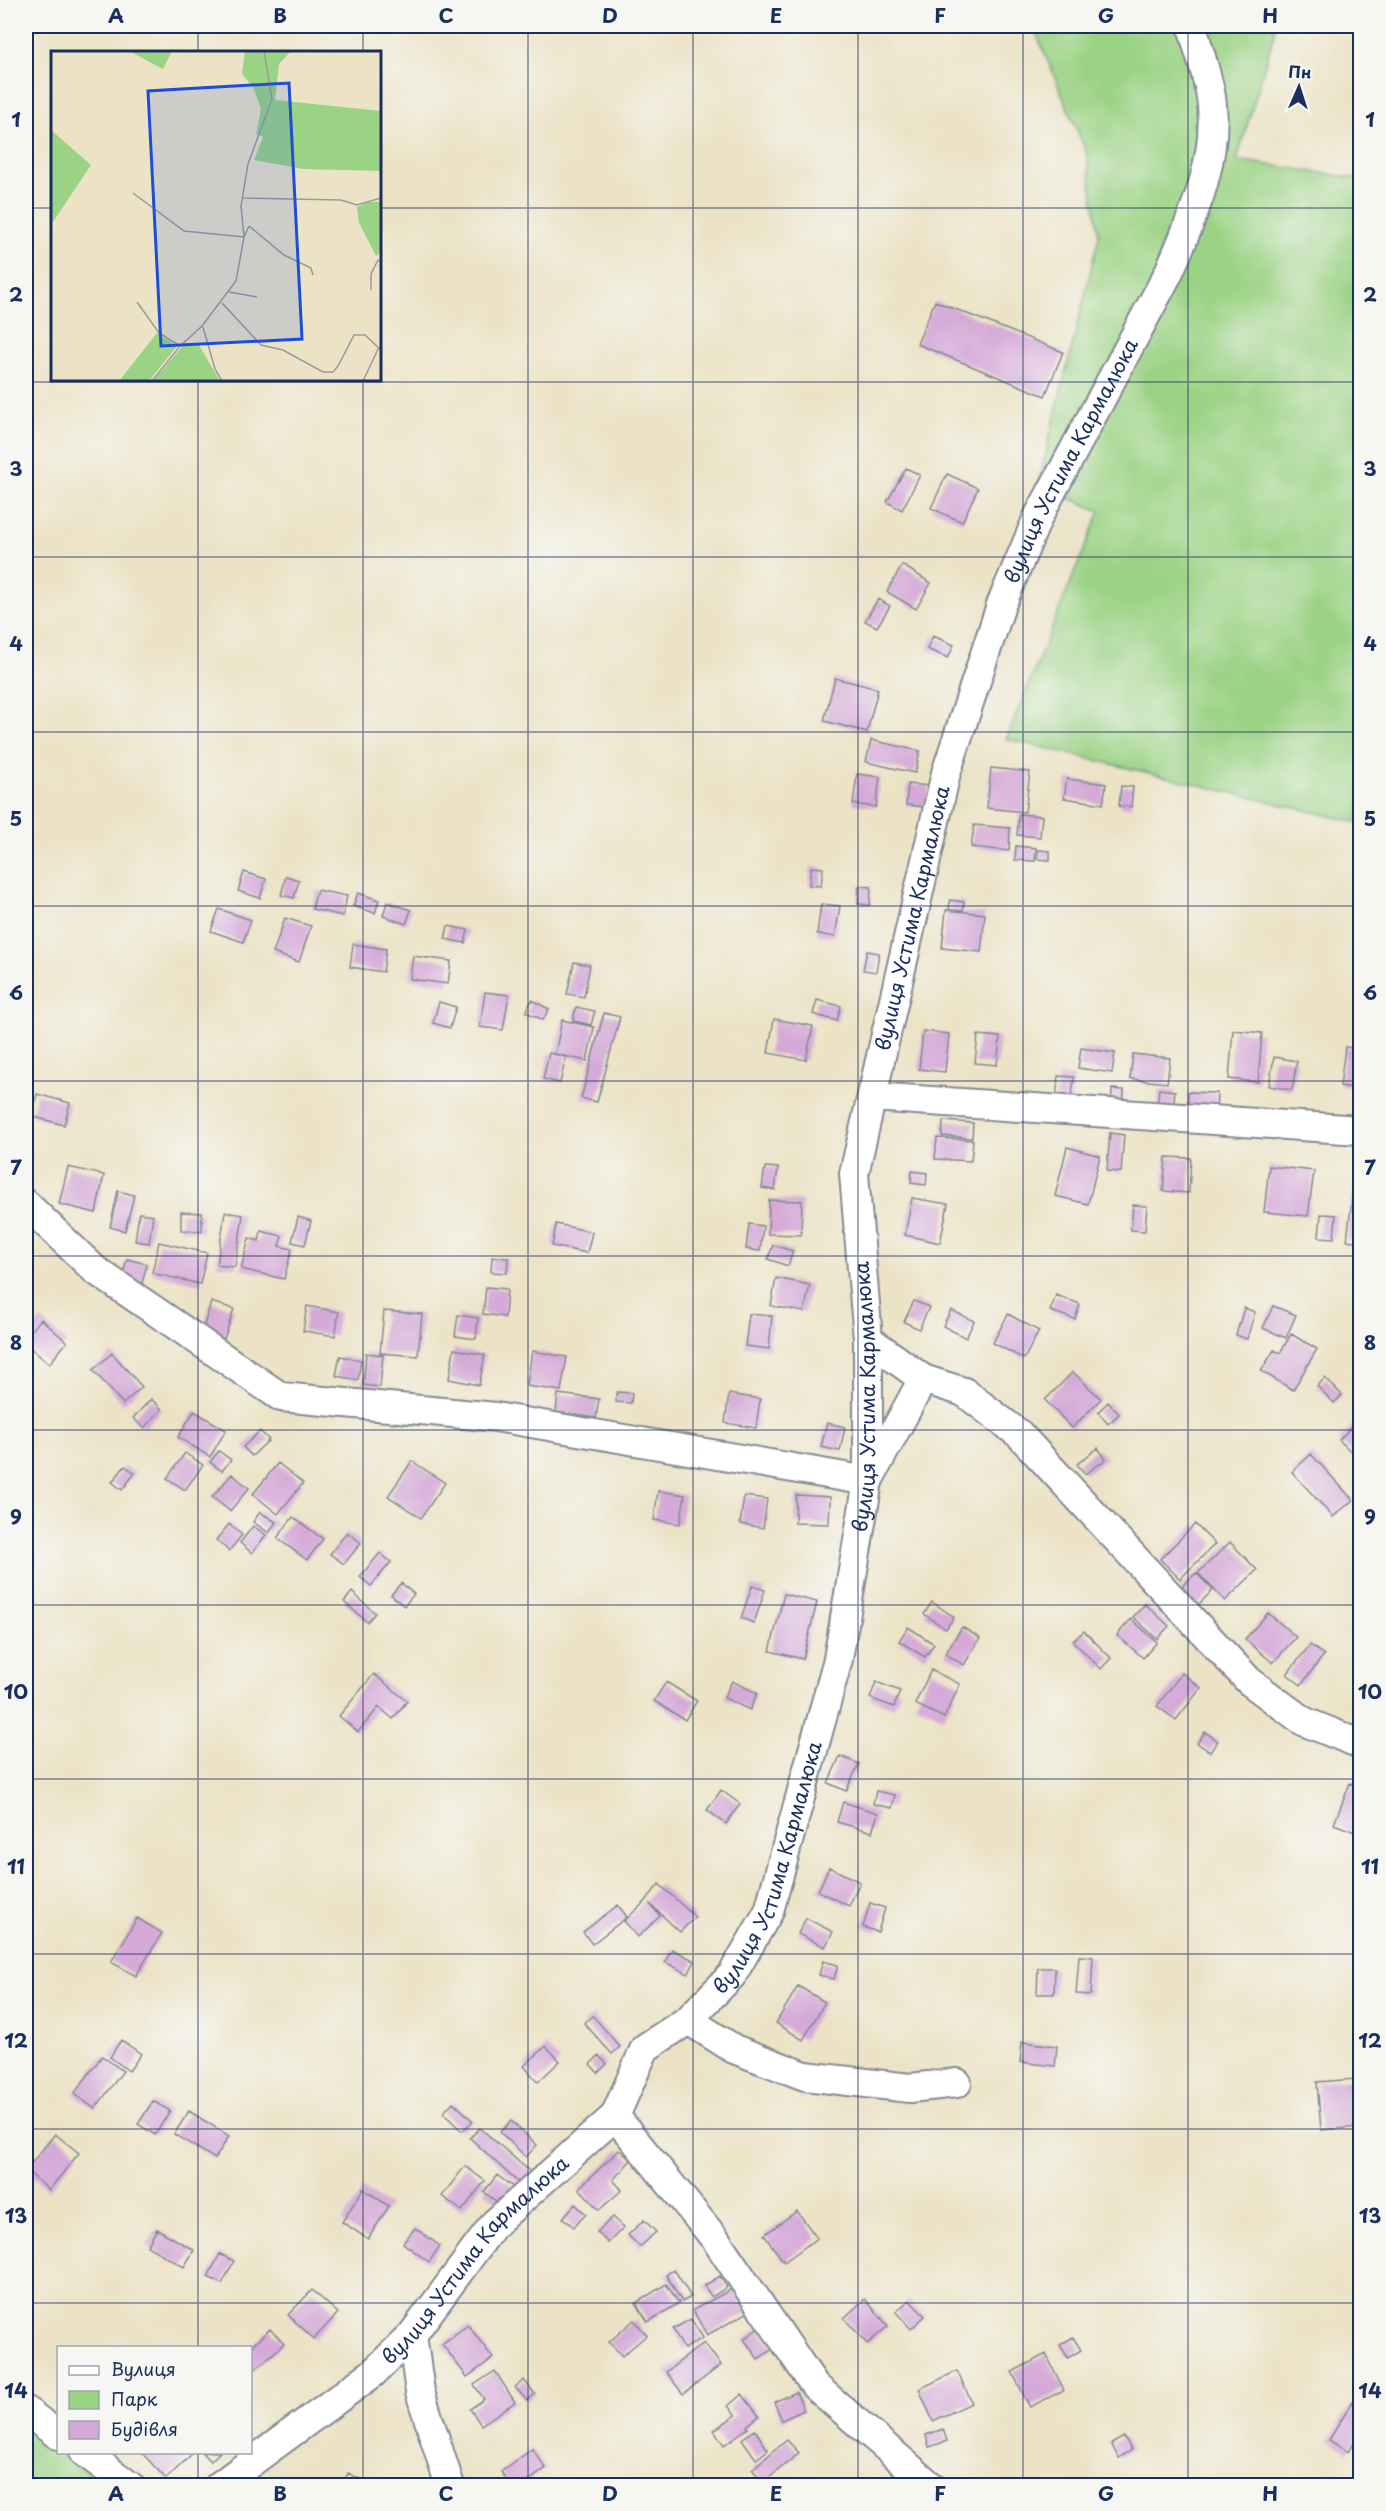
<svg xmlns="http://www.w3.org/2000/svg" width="1386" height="2511" font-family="'Playpen Sans',sans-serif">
  <rect width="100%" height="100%" fill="#f6f6f2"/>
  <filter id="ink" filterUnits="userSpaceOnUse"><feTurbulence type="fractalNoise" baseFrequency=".0167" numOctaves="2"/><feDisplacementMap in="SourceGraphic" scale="12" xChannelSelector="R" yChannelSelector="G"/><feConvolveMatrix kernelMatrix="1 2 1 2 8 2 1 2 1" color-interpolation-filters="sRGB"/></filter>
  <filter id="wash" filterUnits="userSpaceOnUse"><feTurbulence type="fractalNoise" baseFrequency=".008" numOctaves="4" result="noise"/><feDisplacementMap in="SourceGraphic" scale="24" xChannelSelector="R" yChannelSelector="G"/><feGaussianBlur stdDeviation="1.35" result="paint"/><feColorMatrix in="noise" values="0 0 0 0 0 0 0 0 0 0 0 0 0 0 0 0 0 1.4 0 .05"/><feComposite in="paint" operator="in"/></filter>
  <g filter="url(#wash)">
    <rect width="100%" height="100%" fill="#ece3c6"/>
    <!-- green -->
    <path fill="#9bd385" stroke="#5b8172" stroke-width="1.5" d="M1033 26H1275L1274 35 1237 160 1360 179V823L1006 739 1100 511 1038 485 1099 236 1086 151Z
      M26 2425 58 2450V2452L62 2453 106 2485H26Z"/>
    <g id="blocks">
      <!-- building -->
      <path fill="#d5aad8" d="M935 301 1063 352 1045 396 917 344Z
        M906 468 920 475 902 510 887 502Z
        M947 474 978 488 962 522 931 508Z
        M902 565 931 583 916 609 887 592Z
        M878 599 890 606 877 627 865 621Z
        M933 636 954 645 948 658 927 649Z
        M835 678 878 689 867 732 824 721Z
        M871 740 920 751 915 773 866 762Z
        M991 768 1030 772 1025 812 987 808Z
        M857 774 880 777 876 807 853 804Z
        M1067 779 1106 784 1103 804 1064 798Z
        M908 784 929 786 927 807 906 805Z
        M1121 786 1133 787 1131 807 1119 806Z
        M1019 814 1042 816 1040 837 1017 835Z
        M974 825 1010 828 1009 851 971 847Z
        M1016 846 1036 848 1035 861 1015 860Z
        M1038 850 1050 851V860L1037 859Z
        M811 867 823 868 821 886 809 885Z
        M244 872 266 879 260 898 238 891Z
        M286 876 299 880 294 898 281 895Z
        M859 886 871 887 870 905 858 904Z
        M317 890 347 896 343 916 312 909Z
        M358 893 379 900 375 913 353 906Z
        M950 900 964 902 963 911 949 910Z
        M387 902 411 910 406 924 383 916Z
        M821 904 840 906 835 937 817 934Z
        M219 909 251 920 243 942 211 931Z
        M946 910 985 914 981 952 942 948Z
        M285 918 311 926 299 962 273 953Z
        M448 926 468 930 465 943 445 939Z
        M353 944 386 949 383 972 350 967Z
        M867 951 879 953 876 972 863 970Z
        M413 956 451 961 448 984 410 979Z
        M574 962 590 965 584 997 567 994Z
        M485 992 509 995 503 1030 480 1027Z
        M532 1000 549 1009 543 1020 526 1012Z
        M817 1000 841 1006 837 1021 813 1014Z
        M439 1002 456 1007 450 1028 433 1023Z
        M576 1007 595 1011 591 1025 573 1021Z
        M604 1013 620 1017 597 1102 581 1098Z
        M774 1019 813 1026 806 1060 768 1053Z
        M562 1020 594 1027 587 1061 555 1054Z
        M1233 1030 1262 1033 1258 1082 1229 1079Z
        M923 1031 949 1034 945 1072 919 1069Z
        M978 1035 1000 1037 997 1065 975 1063Z
        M1345 1047 1360 1049V1089L1340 1086Z
        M1081 1048 1115 1053 1112 1073 1078 1068Z
        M549 1053 566 1057 560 1083 543 1079Z
        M1133 1054 1170 1058 1167 1083 1130 1079Z
        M1274 1057 1297 1061 1292 1090 1269 1086Z
        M1058 1076 1074 1077 1071 1105 1056 1103Z
        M1112 1089 1124 1090 1123 1113 1111 1112Z
        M1159 1089 1175 1091 1173 1109 1157 1108Z
        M1188 1092 1217 1093 1216 1114 1188 1113Z
        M37 1094 70 1103 64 1125 31 1116Z
        M943 1121 973 1123 972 1138 942 1136Z
        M1110 1133 1124 1135 1121 1172 1107 1171Z
        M937 1138 973 1140 971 1161 935 1159Z
        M1067 1147 1100 1156 1088 1204 1055 1196Z
        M26 1151 32 1154 26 1167Z
        M1166 1157 1191 1158 1189 1193 1163 1191Z
        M1269 1166 1314 1171 1308 1216 1264 1212Z
        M68 1167 104 1175 96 1213 59 1204Z
        M765 1167 778 1168 775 1190 762 1188Z
        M912 1171 927 1173 926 1185 911 1183Z
        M1354 1182 1360 1183V1242L1347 1240Z
        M118 1191 134 1195 125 1231 110 1227Z
        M912 1198 948 1204 940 1243 905 1235Z
        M769 1200 802 1201 801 1235 768 1234Z
        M1133 1205 1147 1206 1145 1231 1131 1230Z
        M181 1212 202 1213V1231L181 1230Z
        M225 1212 243 1215 235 1267 217 1265Z
        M139 1213 153 1215 149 1243 135 1241Z
        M1321 1214 1336 1215 1334 1238 1319 1237Z
        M298 1217 311 1221 305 1245 292 1242Z
        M556 1224 592 1232 587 1253 552 1246Z
        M749 1224 763 1226 760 1251 746 1249Z
        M261 1231 282 1236 279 1246 292 1249 284 1279 241 1269 249 1238 259 1241Z
        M159 1242 207 1253 200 1284 152 1273Z
        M773 1245 793 1251 788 1266 768 1259Z
        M492 1257 508 1258 507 1273 491 1272Z
        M127 1259 147 1264 141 1287 121 1282Z
        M776 1278 810 1285 804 1312 771 1306Z
        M486 1287 507 1289 505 1317 483 1314Z
        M1056 1295 1080 1304 1075 1319 1050 1311Z
        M914 1301 929 1307 919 1329 904 1322Z
        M211 1302 234 1309 224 1339 202 1332Z
        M307 1306 339 1312 335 1336 303 1331Z
        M1273 1306 1296 1315 1286 1338 1263 1328Z
        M1244 1308 1255 1312 1247 1339 1236 1335Z
        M951 1310 974 1321 966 1338 943 1326Z
        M384 1311 422 1314 418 1356 380 1353Z
        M749 1314 772 1316 769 1349 745 1346Z
        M1008 1314 1039 1331 1024 1359 993 1343Z
        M458 1315 478 1318 476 1339 455 1336Z
        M41 1319 67 1342 49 1364 26 1344V1337Z
        M1291 1334 1317 1349 1293 1390 1261 1371 1274 1350 1280 1353Z
        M454 1349 485 1355 479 1385 449 1379Z
        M532 1351 567 1357 561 1391 527 1386Z
        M112 1353 142 1387 123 1404 93 1370Z
        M366 1353 383 1355 380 1387 363 1385Z
        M340 1356 361 1360 358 1380 336 1376Z
        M1073 1372 1101 1399 1072 1428 1045 1400Z
        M1325 1378 1342 1395 1334 1403 1317 1386Z
        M617 1392 632 1393 631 1403 616 1402Z
        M558 1394 599 1399 596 1418 556 1412Z
        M729 1394 760 1399 756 1428 725 1423Z
        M151 1399 162 1409 144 1428 133 1418Z
        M1108 1402 1119 1414 1108 1424 1098 1412Z
        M194 1411 226 1430 210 1457 178 1437Z
        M1360 1417V1460L1339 1440Z
        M827 1423 845 1427 840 1451 821 1447Z
        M260 1431 269 1440 252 1456 243 1447Z
        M1098 1448 1106 1459 1085 1474 1077 1464Z
        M219 1451 231 1460 222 1471 210 1462Z
        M185 1453 203 1465 185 1490 167 1478Z
        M1311 1454 1353 1500 1333 1517 1292 1472Z
        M412 1461 445 1483 421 1518 388 1496Z
        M278 1463 303 1483 278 1514 253 1494Z
        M125 1466 135 1473 122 1490 112 1482Z
        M232 1474 249 1488 230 1511 212 1497Z
        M658 1491 685 1495 680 1524 654 1520Z
        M796 1495 830 1497 829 1524 795 1523Z
        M744 1496 767 1499 763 1528 740 1524Z
        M260 1512 276 1522 269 1533 253 1522Z
        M293 1517 323 1539 307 1560 277 1538Z
        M229 1524 242 1535 229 1551 216 1540Z
        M1195 1524 1215 1544 1180 1579 1160 1559Z
        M253 1526 266 1535 252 1553 240 1543Z
        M347 1532 361 1543 344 1564 330 1554Z
        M1230 1542 1257 1570 1225 1601 1198 1573Z
        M380 1553 391 1562 371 1586 360 1577Z
        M1196 1573 1213 1590 1196 1607 1179 1589Z
        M401 1583 414 1594 404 1606 391 1595Z
        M752 1586 765 1590 754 1623 741 1618Z
        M352 1592 375 1613 367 1622 344 1602Z
        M784 1594 817 1602 803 1659 770 1651Z
        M932 1602 954 1617 946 1629 924 1614Z
        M1145 1604 1169 1626 1157 1639 1133 1617Z
        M1268 1613 1296 1637 1273 1663 1245 1639Z
        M1131 1619 1157 1642 1143 1658 1117 1635Z
        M908 1627 934 1644 925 1657 899 1641Z
        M962 1627 980 1638 964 1665 945 1654Z
        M1084 1631 1111 1658 1101 1669 1073 1641Z
        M1310 1645 1324 1655 1301 1685 1287 1674Z
        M931 1670 960 1684 944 1718 915 1704Z
        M1182 1673 1201 1688 1176 1720 1157 1706Z
        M374 1674 407 1701 393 1719 379 1707 358 1732 339 1716Z
        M732 1681 757 1693 750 1710 724 1698Z
        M666 1682 697 1701 685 1720 654 1701Z
        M876 1682 900 1691 894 1707 870 1698Z
        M1360 1700V1714L1354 1709Z
        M1205 1732 1218 1741 1210 1752 1197 1743Z
        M840 1756 859 1764 846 1791 828 1783Z
        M1350 1783 1360 1787V1834L1334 1824Z
        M721 1790 740 1804 726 1824 707 1810Z
        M876 1791 895 1795 892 1808 873 1804Z
        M843 1802 878 1813 872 1832 837 1822Z
        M829 1867 860 1882 849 1906 818 1891Z
        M659 1884 695 1917 680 1932 649 1903 660 1916 638 1937 624 1921 646 1901Z
        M870 1903 885 1908 878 1932 863 1927Z
        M618 1905 627 1917 592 1944 583 1932Z
        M137 1918 162 1933 136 1976 111 1962Z
        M806 1918 833 1932 825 1947 798 1934Z
        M672 1949 695 1961 688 1974 665 1962Z
        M1079 1956 1093 1957 1091 1995 1076 1994Z
        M823 1961 838 1965 834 1979 819 1975Z
        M1038 1968H1055L1054 1994H1037Z
        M1360 1978V1998L1354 1996Z
        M798 1986 825 2002 803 2040 776 2023Z
        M593 2016 620 2047 612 2054 584 2023Z
        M121 2040 141 2054 129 2071 110 2057Z
        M1022 2042 1057 2046 1055 2066 1020 2062Z
        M546 2046 560 2061 538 2082 524 2066Z
        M102 2056 123 2071 95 2109 74 2094Z
        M599 2056 607 2064 598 2073 590 2064Z
        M1356 2079 1360 2127 1321 2130 1317 2082Z
        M153 2101 170 2111 155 2135 138 2124Z
        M453 2102 473 2121 462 2131 443 2113Z
        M189 2111 229 2136 215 2159 174 2134Z
        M511 2121 537 2145 526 2157 500 2132Z
        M480 2128 534 2175 523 2187 470 2138Z
        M55 2134 79 2153 49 2190 26 2170Z
        M619 2150 631 2160 613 2180 622 2190 599 2210 579 2188Z
        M465 2166 485 2181 462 2211 442 2196Z
        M497 2175 518 2191 505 2208 484 2192Z
        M363 2189 389 2206 368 2239 342 2222Z
        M575 2204 586 2214 574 2227 563 2218Z
        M797 2211 817 2238 784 2262 764 2235Z
        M613 2217 624 2227 608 2243 597 2232Z
        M644 2220 656 2232 640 2247 628 2235Z
        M415 2228 440 2246 429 2262 403 2243Z
        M157 2229 194 2250 184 2267 147 2246Z
        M220 2254 234 2261 222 2284 208 2277Z
        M674 2269 691 2297 682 2302 666 2275Z
        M720 2276 727 2287 712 2297 704 2286Z
        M666 2284 679 2303 648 2322 636 2303Z
        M734 2288 747 2313 707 2335 693 2310Z
        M312 2290 338 2313 314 2339 288 2315Z
        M865 2299 888 2326 867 2344 844 2318Z
        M909 2300 925 2316 911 2329 896 2312Z
        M691 2319 703 2338 684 2349 673 2329Z
        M634 2320 647 2335 622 2356 609 2342Z
        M468 2325 493 2358 467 2377 442 2344Z
        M759 2328 774 2348 758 2359 744 2339Z
        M270 2329 284 2344 252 2372 250 2347Z
        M1073 2337 1081 2350 1068 2358 1060 2345Z
        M704 2343 721 2365 683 2394 666 2372Z
        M1046 2354 1064 2390 1030 2407 1012 2372Z
        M495 2371 515 2402 481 2425 470 2409 484 2399 474 2385Z
        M957 2371 972 2403 933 2421 919 2389Z
        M524 2380 535 2394 527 2401 515 2387Z
        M796 2392 804 2410 782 2420 774 2402Z
        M742 2394 759 2416 747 2426 748 2428 724 2445 714 2430 736 2415 728 2406Z
        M1353 2401 1360 2406V2433L1348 2452 1329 2440Z
        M943 2429 947 2441 929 2447 926 2435Z
        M755 2430 768 2450 756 2459 742 2439Z
        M1124 2437 1132 2450 1119 2458 1111 2444Z
        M787 2440 799 2453 763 2483 752 2469Z
        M532 2449 546 2468 522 2486H511L501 2472Z
        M141 2452H194L166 2479Z
        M202 2452H220L211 2461Z
        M348 2473 374 2486H342Z
        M1125 2479 1141 2485V2486H1122Z"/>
    </g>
  </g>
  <g filter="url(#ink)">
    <use href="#blocks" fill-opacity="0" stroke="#848992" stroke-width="1.5"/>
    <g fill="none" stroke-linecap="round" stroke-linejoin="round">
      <defs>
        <g id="minor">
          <path d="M872 1097 1360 1130"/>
          <path d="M26 1204 95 1270 281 1397 496 1417 868 1481 923 1379"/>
          <path d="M868 1339 923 1379 964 1392 1019 1434 1249 1681 1303 1721 1360 1744"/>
          <path d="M688 2020 734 2049 805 2076 910 2088 957 2083"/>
          <path d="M615 2116 716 2240 815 2386 931 2486"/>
          <path d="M412 2335 420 2392 450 2486"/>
          <path d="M26 2411 58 2435"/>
          <path d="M84 2452 130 2486"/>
          <path id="s1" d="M219 2486 373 2373 412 2335 495 2223 615 2116 645 2048 688 2020 732 1975 769 1911 838 1659 868 1481V1339L854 1174 946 773 1001 605 1038 517 1168 274C1192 219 1220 158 1211 97 1207 73 1198 49 1192 26"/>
        </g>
      </defs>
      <!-- minor casing -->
      <use href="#minor" stroke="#848992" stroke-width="32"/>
      <!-- minor -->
      <use href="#minor" stroke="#fff" stroke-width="28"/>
    </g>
  </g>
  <!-- grid -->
  <path fill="none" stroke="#1b2f5e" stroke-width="1.5" stroke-opacity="0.55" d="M198 26V52M363 26V52M528 26V2486M693 26V2486M858 26V2486M1023 26V2486M1188 26V2486M26 208H52M380 208H1360M198 380V2348M363 380V2486M26 382H1360M26 557H1360M26 732H1360M26 906H1360M26 1081H1360M26 1256H1360M26 1430H1360M26 1605H1360M26 1779H1360M26 1954H1360M26 2129H1360M26 2303H1360M198 2452V2486"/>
  <g text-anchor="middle" stroke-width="5" stroke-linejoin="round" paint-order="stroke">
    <!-- street labels -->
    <g font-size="20" fill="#1b2f5e" stroke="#f6f6f2">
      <text dy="7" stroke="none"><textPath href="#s1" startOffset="2306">вулиця Устима Кармалюка</textPath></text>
      <text dy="7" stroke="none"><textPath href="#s1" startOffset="1820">вулиця Устима Кармалюка</textPath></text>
      <text dy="7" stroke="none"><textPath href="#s1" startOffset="1334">вулиця Устима Кармалюка</textPath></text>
      <text dy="7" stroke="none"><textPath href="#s1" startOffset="848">вулиця Устима Кармалюка</textPath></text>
      <text dy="7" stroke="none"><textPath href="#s1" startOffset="344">вулиця Устима Кармалюка</textPath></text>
    </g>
  </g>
  <!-- overview -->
  <g transform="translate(51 51)">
    <rect width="330" height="330" fill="#ece3c6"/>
    <path d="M78 0H121L112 18ZM194 0H240L228 13 224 49 330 60V120L252 118 203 109 212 86 205 83 210 58 202 36 191 23ZM0 79 40 114 2 171 0 170ZM317 151H330V201L325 205 308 172 306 156ZM106 282 126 295 98 330H68ZM134 292 148 294 169 330H102Z" fill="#9bd385"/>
    <path fill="none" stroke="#989b9c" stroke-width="1.5" d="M82 142 133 180 193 186 198 175M192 147 290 149 306 154 330 147M198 175 233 204 260 217 262 224M320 239V223L327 209 330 211M178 241 206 246M86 251 108 282 129 295M171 252 210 294 232 299 272 321H282L287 315 303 284H314L330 299M152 276 164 318 171 330M101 330 129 295 151 275 185 230 193 186 190 155 197 113 221 48 213 0M312 330 328 296"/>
    <path fill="#1d4ed8" fill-opacity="0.15" stroke="#1d4ed8" stroke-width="3" d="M238 32 251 288 110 295 97 40Z"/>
    <rect width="330" height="330" fill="none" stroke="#1b2f5e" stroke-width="3"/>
  </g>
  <!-- margin -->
  <rect width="1386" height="2511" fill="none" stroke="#f6f6f2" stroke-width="66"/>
  <!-- legend -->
  <rect x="57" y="2346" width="195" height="108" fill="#f6f6f2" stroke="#9ea6b7" stroke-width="1.5"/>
  <rect x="69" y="2366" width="30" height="9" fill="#ffffff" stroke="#9ea6b7" stroke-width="1.5"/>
  <text x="111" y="2376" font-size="18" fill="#1b2f5e">Вулиця</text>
  <rect x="69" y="2391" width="30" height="18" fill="#9bd385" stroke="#9ea6b7" stroke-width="1.5"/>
  <text x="111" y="2406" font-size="18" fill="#1b2f5e">Парк</text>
  <rect x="69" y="2421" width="30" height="18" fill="#d5aad8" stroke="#9ea6b7" stroke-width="1.5"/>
  <text x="111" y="2436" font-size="18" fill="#1b2f5e">Будівля</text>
  <!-- north arrow -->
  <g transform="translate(1299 87) rotate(3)" stroke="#f6f6f2" stroke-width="4.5" paint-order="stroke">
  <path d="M0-4.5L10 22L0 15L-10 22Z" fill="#1b2f5e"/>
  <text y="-9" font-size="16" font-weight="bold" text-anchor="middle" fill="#1b2f5e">Пн</text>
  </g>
  <rect x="33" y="33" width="1320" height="2445" fill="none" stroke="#1b2f5e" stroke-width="2"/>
  <g font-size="20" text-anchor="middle" font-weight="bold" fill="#1b2f5e">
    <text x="116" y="23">A</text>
    <text x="280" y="23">B</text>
    <text x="446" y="23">C</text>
    <text x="610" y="23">D</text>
    <text x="776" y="23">E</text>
    <text x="940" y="23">F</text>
    <text x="1106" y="23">G</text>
    <text x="1270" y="23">H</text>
    <text x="16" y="127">1</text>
    <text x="1370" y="127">1</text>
    <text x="16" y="302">2</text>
    <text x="1370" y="302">2</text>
    <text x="16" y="476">3</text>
    <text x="1370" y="476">3</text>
    <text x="16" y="651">4</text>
    <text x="1370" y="651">4</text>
    <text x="16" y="826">5</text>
    <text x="1370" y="826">5</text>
    <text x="16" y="1000">6</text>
    <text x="1370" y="1000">6</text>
    <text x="16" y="1175">7</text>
    <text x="1370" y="1175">7</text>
    <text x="16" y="1350">8</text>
    <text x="1370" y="1350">8</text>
    <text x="16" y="1524">9</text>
    <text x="1370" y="1524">9</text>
    <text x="16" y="1699">10</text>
    <text x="1370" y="1699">10</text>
    <text x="16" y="1874">11</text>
    <text x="1370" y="1874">11</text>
    <text x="16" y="2048">12</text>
    <text x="1370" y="2048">12</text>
    <text x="16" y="2223">13</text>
    <text x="1370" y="2223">13</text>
    <text x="16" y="2398">14</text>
    <text x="1370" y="2398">14</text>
    <text x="116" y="2501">A</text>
    <text x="280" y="2501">B</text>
    <text x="446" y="2501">C</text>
    <text x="610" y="2501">D</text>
    <text x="776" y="2501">E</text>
    <text x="940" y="2501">F</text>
    <text x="1106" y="2501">G</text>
    <text x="1270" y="2501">H</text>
  </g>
</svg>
